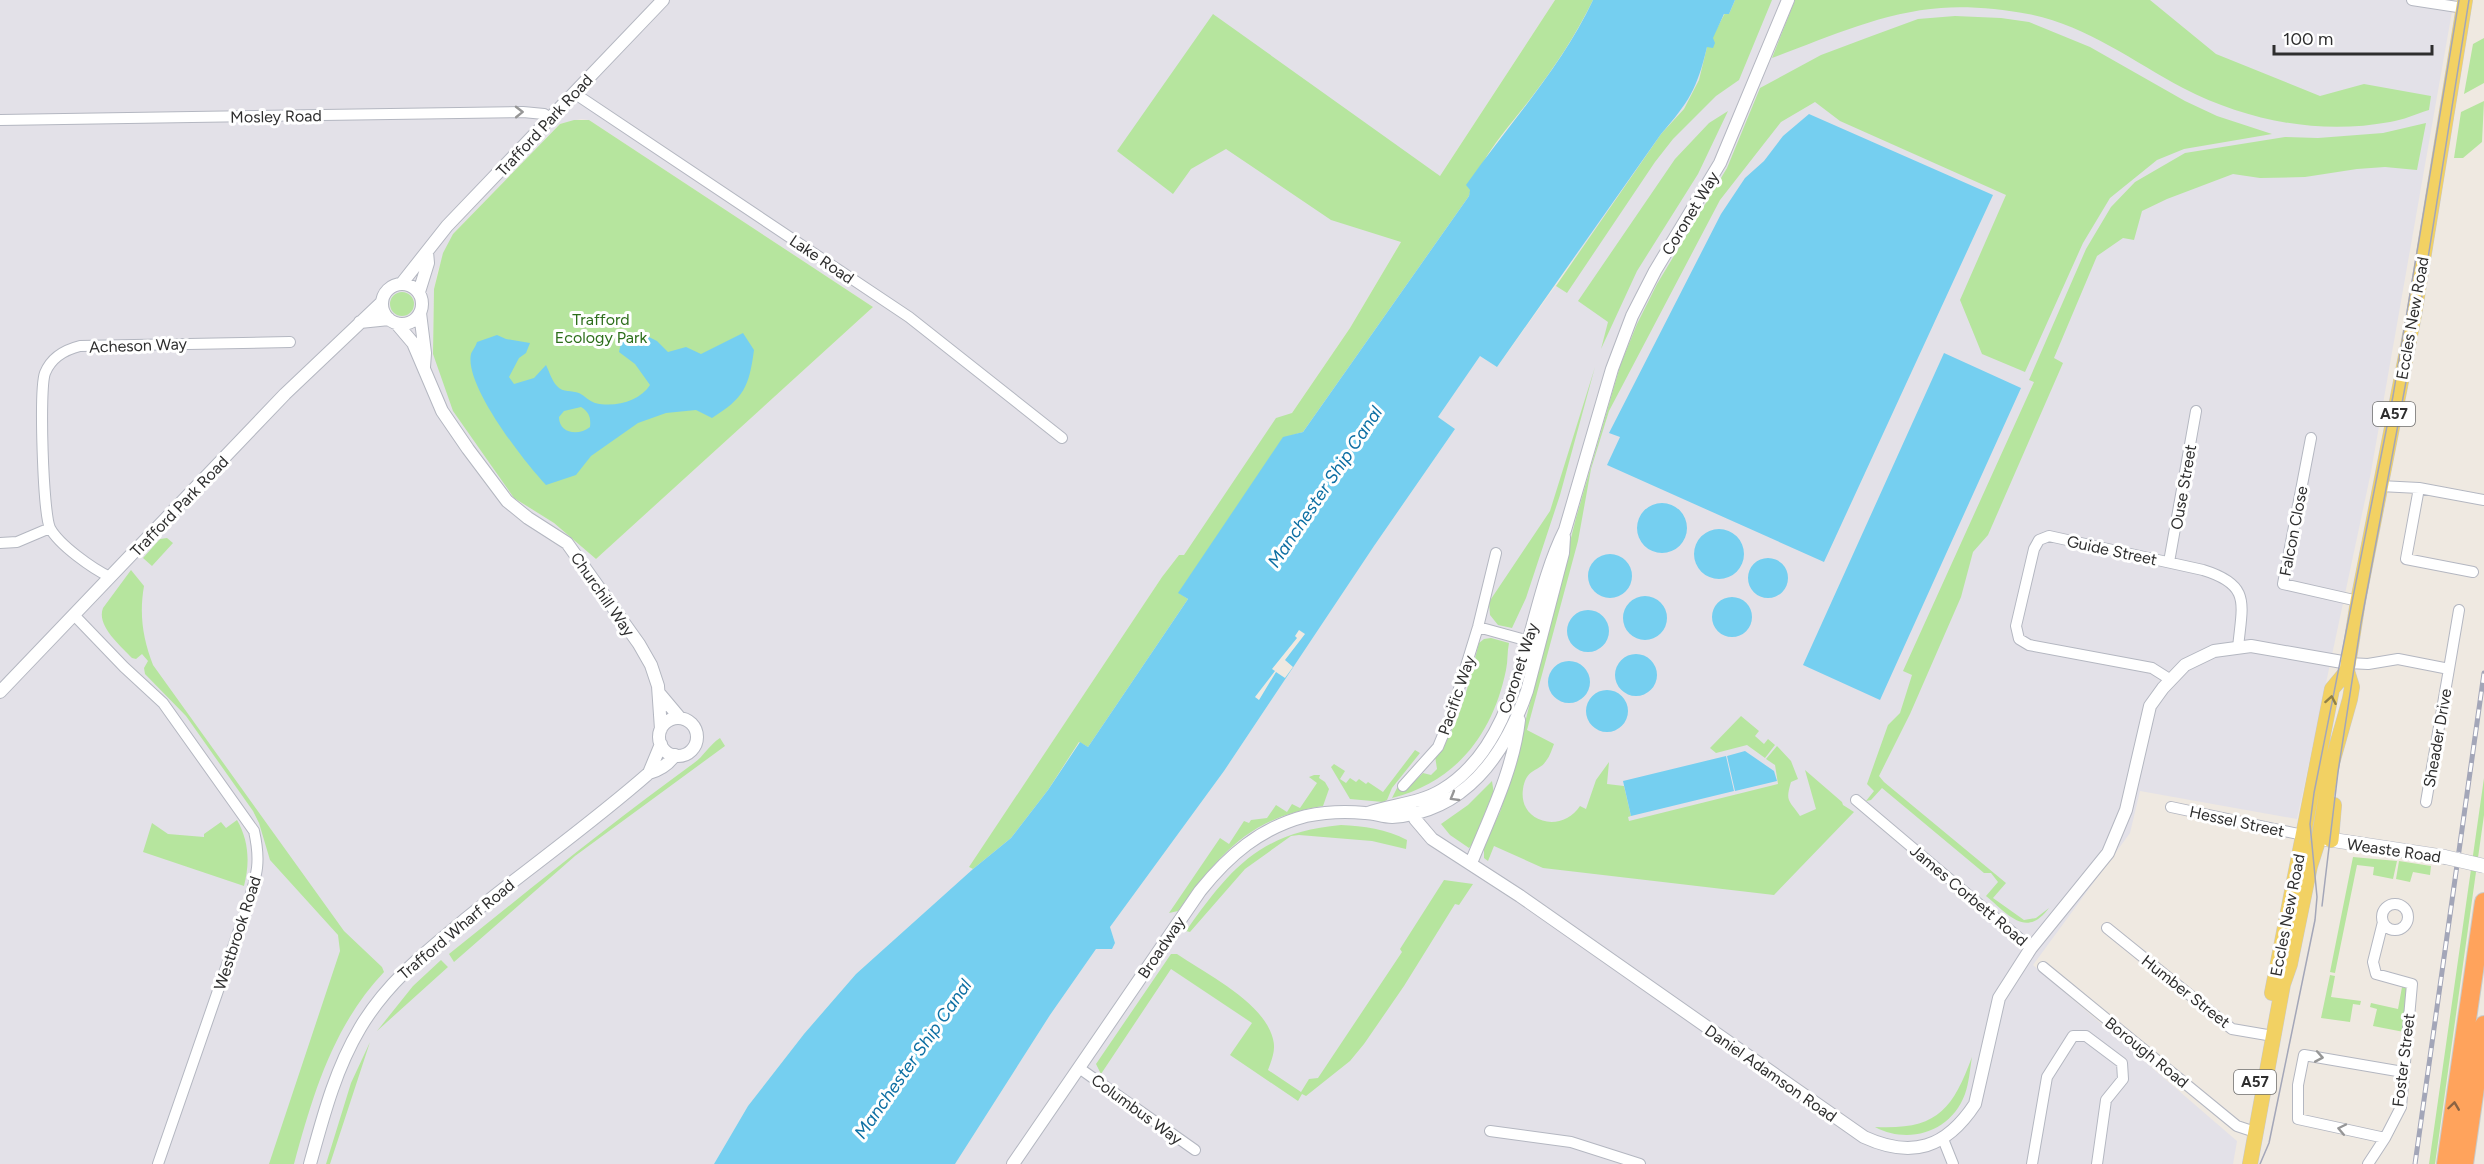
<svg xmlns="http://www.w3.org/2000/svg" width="2484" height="1164" font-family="Figtree,sans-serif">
  <rect width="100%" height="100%" fill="#efe9e1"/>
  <!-- industrial -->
  <path fill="#e3e1e8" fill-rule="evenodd" d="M0 0H1555L1440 176 1350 328 1292 413 1184 555H1179L1162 577 970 866 973 869 856 974 804 1034 748 1106 714 1164H0ZM581 119 589 120 873 307 596 559 554 523 514 498 433 354 434 289 438 270 453 234 560 124Z
    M1735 0H2454L2371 472 2297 819 2140 791 2130 833 2033 965 2237 1141 2233 1164H955L1050 1015 1096 949H1112L1115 943 1110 927 1224 771 1374 546 1455 429 1438 417 1480 355 1497 367 1567 270Z"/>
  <!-- green -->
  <path fill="#b6e59e" d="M1555 0H1593C1576 35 1554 68 1531 98 1508 128 1478 159 1469 196L1303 432 1283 438 1179 593 1188 599 1088 747 1079 742 1048 790 1011 838 973 869 969 867 1162 577 1179 555H1184L1276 418 1292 413 1350 328 1401 242 1331 220 1226 149 1191 169 1173 194 1117 151 1213 14 1440 176Z
    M1735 0H1772L1739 80 1716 96 1673 139 1655 162 1567 293 1556 286 1661 134 1684 109 1699 80 1707 47 1725 13 1729 14Z
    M1795 0H2150L2216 54 2320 96 2364 84 2431 96 2429 110C2416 114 2403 120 2390 122 2319 135 2247 121 2183 88 2132 61 2086 25 2028 14 2000 9 1969 6 1941 8 1883 12 1826 38 1772 58Z
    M1955 16 2001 18 2029 22 2090 47 2185 101 2217 116 2272 134 2184 149 2157 160 2110 198 2083 243 2025 372 1982 354 1960 300 2006 195 1840 121 1815 102 1781 122 1720 200 1609 411 1591 469 1578 541 1527 730 1554 744C1552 749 1550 756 1546 761 1539 772 1526 768 1523 789 1518 823 1562 834 1580 806L1586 809 1596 780 1609 762 1607 784 1624 786 1631 816 1628 817 1629 821 1778 784 1775 765 1766 759 1777 746 1791 761 1798 779 1791 782C1785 802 1789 800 1800 816L1816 809 1805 770 1842 802 1843 805 1854 812 1774 895 1543 868 1494 846 1488 861 1484 858V845L1500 812 1515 763 1576 518 1620 366 1637 324 1657 284 1727 168 1760 88 1821 55 1869 37 1918 19Z
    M2484 38V83L2464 94 2473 44Z
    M2484 101 2482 142 2463 158H2454L2461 112Z
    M1728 111 1698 174 1637 271 1601 349 1608 322 1578 301 1675 159 1709 123Z
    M574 120H589L873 307 596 559 554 523 514 498 453 411 433 354 434 289 443 253 453 234 560 124Z
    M2426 123 2417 170 2385 167 2357 169 2305 177 2260 178 2233 174 2167 199 2142 211 2134 240 2123 238 2097 256 2054 358 2063 363 1988 535 1973 552 1961 597 1910 714 1879 776 1884 782 2006 883 1993 898 2024 920 2036 918 2049 908C2026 939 2008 914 1986 896L1998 882 1991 873H1984L1882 788 1871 800 1866 801 1874 791 1867 784 1888 725 1900 713 1912 675 1903 671 2034 382 2029 380 2086 249 2111 207 2135 182 2185 153 2285 137 2318 138 2383 133Z
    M390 304a12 12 0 1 1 24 0a12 12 0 1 1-24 0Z
    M1595 367 1560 495 1526 598 1512 628 1498 625 1490 615 1489 602 1550 511Z
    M167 538 173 543 152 566 143 558 160 539Z
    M131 570 144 586C139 615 143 639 153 665L344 931 382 967 384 972C333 1026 313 1094 294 1164H269L340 951 338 935 270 860 259 823 253 811 186 716 145 674 144 668 148 661 142 654 136 659 132 658C121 646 96 626 103 608Z
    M1491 638 1509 643C1507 652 1508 661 1506 670 1493 734 1456 782 1392 798L1398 786 1405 791 1423 773 1431 775 1437 769 1435 756C1461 727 1469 680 1479 643L1484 639Z
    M1741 716 1759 731 1755 736 1764 744 1768 739 1775 745 1765 758 1747 745 1716 753 1710 748Z
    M720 738 725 746 575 856 454 962 449 954C530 889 610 824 694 763 704 756 709 745 720 738Z
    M1415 750 1420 753 1392 788 1387 800 1383 802 1350 799 1331 767 1334 764 1345 771 1340 779 1346 783 1350 778 1356 782 1359 779 1366 784 1368 782 1383 792Z
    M1314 775H1320L1319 778 1325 782 1329 789 1323 806C1248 818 1220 854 1178 911L1169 913 1220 838 1229 844 1244 821 1249 823 1251 820 1267 818 1276 805 1287 812 1292 804 1300 808 1317 783 1309 777Z
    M2484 778V815L2435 1164H2429Z
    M1492 781 1494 794 1474 842 1469 848 1450 835 1441 824 1468 805Z
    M237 820C249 841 250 863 244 886L143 852 152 823 168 834 204 837V834L221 822 226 828Z
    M1341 825C1363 826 1387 829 1407 840L1406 849 1372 841 1299 835 1291 836 1245 869 1190 932 1186 931C1230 869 1260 832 1341 825Z
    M2353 857 2397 861 2393 879 2373 875 2374 867 2357 865 2335 973 2330 972Z
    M2399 861 2431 866 2430 875 2413 872 2410 882 2396 879Z
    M1444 880 1473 884 1459 905 1455 904 1404 986 1364 1044 1350 1061 1306 1096 1302 1094 1298 1101 1230 1055 1252 1023 1171 969 1101 1074 1096 1064 1171 954H1177C1206 974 1264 1002 1273 1039 1276 1050 1272 1059 1268 1070L1301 1092 1309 1079 1318 1078 1402 952 1400 949Z
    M441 960 448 967 377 1031 413 986Z
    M2330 975 2335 976 2331 997 2361 1001 2360 1005 2353 1004 2350 1022 2321 1018Z
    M2402 987 2409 988 2404 1032 2373 1026 2377 1009 2370 1007 2371 1003 2398 1009Z
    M370 1042 330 1164H326L351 1083Z
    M1972 1057C1970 1069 1969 1083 1965 1094 1951 1132 1909 1145 1875 1127 1936 1130 1952 1111 1972 1057Z"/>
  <!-- water -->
  <path fill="#75cff0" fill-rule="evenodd" d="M1593 0H1735L1729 14H1724L1713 38 1715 43 1713 48 1707 47C1697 89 1689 102 1661 134L1497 367 1480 356 1438 417 1455 429 1374 546 1224 771 1110 927 1115 943 1112 949H1096L1050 1015 955 1164H714L748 1106 804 1034 856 974 973 869 1011 838 1048 790 1080 742 1088 747 1188 599 1178 593 1283 437 1303 432 1469 196 1470 190 1466 185C1509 124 1561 68 1593 0Z
    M1809 114 1993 195 1824 562 1607 465 1620 437 1609 433 1721 214 1745 178 1764 161 1783 136Z
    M743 333 754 350C749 387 744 398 712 418L696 410 666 413 638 423 591 456 576 475 546 485C525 463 464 385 471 354 472 351 476 346 477 342L497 335 506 339 530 343 526 353 519 358 509 377 514 384 534 378 546 365C549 371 552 381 557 386 563 393 572 390 579 393 585 396 589 401 595 403 615 408 640 401 650 385L635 364 619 352 622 338 643 334 657 341 668 352 686 347 701 354ZM581 407C589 412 591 417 590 427 579 436 559 434 559 417L564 411Z
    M1944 353 2021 388 1880 700 1803 665Z
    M1637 528a25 25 0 1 1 50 0a25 25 0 1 1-50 0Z
    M1694 554a25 25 0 1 1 50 0a25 25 0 1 1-50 0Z
    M1588 576a22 22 0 1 1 44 0a22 22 0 1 1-44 0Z
    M1748 578a20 20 0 1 1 40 0a20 20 0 1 1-40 0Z
    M1623 618a22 22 0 1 1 44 0a22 22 0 1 1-44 0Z
    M1712 617a20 20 0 1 1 40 0a20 20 0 1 1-40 0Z
    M1567 631a21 21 0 1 1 42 0a21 21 0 1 1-42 0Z
    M1615 675a21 21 0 1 1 42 0a21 21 0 1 1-42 0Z
    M1548 682a21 21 0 1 1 42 0a21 21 0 1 1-42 0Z
    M1586 711a21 21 0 1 1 42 0a21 21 0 1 1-42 0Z
    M1745 751 1774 771 1777 781 1735 791 1727 756Z
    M1726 756 1734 791 1631 816 1623 781Z"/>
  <!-- pier -->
  <path fill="#efe9e1" d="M1299 630 1305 634 1285 660 1293 667 1285 678 1276 672 1259 700 1255 697 1275 671 1272 669 1297 638 1295 636Z"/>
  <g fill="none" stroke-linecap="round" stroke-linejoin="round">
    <defs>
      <path id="minor" d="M2412 0 2464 8
        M574 93 909 317 1062 438
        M0 120 523 112 544 114 550 118
        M2311 438 2283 584 2358 601
        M2380 486 2419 488 2484 500
        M2419 488 2406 559 2473 572
        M0 543 17 542 50 528
        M2169 562 2196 411
        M110 577C93 569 59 545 50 528 43 513 39 389 45 373 51 358 64 350 80 346L290 342
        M74 615 124 667 163 703 254 831C261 862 257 874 248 904L158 1164
        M1478 627 1536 643
        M2348 663 2368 664 2398 659 2449 669 2426 802
        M2449 669 2459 610
        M2171 680 2152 668 2029 645 2019 639 2016 626 2034 549 2039 540 2049 536 2203 570C2252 585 2242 604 2238 648
        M1403 786 1438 747 1450 718 1478 627 1496 553
        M1856 800 2031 948
        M2171 807 2303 835
        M2382 917a13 13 0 1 1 26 0a13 13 0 1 1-26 0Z
        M2107 928 2232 1029 2273 1036
        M2043 967 2237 1126 2255 1132
        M1079 1068 1195 1150
        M1490 1131 1571 1142 1640 1164
        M2385 1138 2298 1119V1085L2304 1055 2403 1072
        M1943 1139 1953 1164
        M2032 1164 2047 1077 2073 1036H2086L2122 1063 2123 1079 2106 1100 2097 1164
        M2368 1164 2385 1138 2401 1107 2412 984 2376 974 2373 962 2383 922"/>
      <path id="tertiary" d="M402 283 447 226 663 0
        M382 304a20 20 0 1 1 40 0a20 20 0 1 1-40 0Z
        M419 292 428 263 427 252
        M420 313 425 353 424 367
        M360 322 389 319
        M396 323 413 343 442 411 468 449 507 501 528 518 567 543 639 644 651 665 658 686 661 729
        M0 692 285 394 382 302
        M659 693 680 718
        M659 737a19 19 0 1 1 38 0a19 19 0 1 1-38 0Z
        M649 773 661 744
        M1410 803 1415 819 1432 839 1520 896 1864 1137C1912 1159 1946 1148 1975 1104L1999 998 2031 948 2108 853 2126 810 2150 706 2163 688 2185 665 2214 651 2251 646 2348 663
        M1368 813C1393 804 1419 804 1442 790 1526 739 1524 611 1565 530L1612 369 1632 316 1655 271 1720 163 1788 0
        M1471 863C1490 816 1513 771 1519 720
        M310 1164C323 1117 335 1070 360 1028 387 982 427 951 467 918 527 869 591 824 649 773 660 770 668 765 675 755
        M1013 1164 1200 891C1229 855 1260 828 1306 816 1325 812 1346 811 1365 813 1375 813 1382 817 1392 817 1465 812 1505 755 1527 691L1563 553 1564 537"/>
      <path id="secondary" d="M2320 838 2445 857"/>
      <path id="primary" d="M2331 840 2334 805
        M2272 993 2332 689 2347 671
        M2250 1164 2283 984 2290 964 2310 866 2319 838 2332 763 2350 699 2352 687 2347 671 2358 601 2414 315 2465 0"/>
      <path id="motorway" d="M2446 1164 2484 902
        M2464 1164 2484 1025"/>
    </defs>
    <!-- minor casing -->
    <use href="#minor" stroke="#b4b7c1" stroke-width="12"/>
    <!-- tertiary casing -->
    <use href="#tertiary" stroke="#b4b7c1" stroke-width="14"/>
    <!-- secondary casing -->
    <use href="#secondary" stroke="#b4b7c1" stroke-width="15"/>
    <!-- primary casing -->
    <use href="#primary" stroke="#c9c9c9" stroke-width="16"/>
    <!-- motorway casing -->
    <use href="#motorway" stroke="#c9c9c9" stroke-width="20"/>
    <!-- minor -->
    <use href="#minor" stroke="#fff" stroke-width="10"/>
    <!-- tertiary -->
    <use href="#tertiary" stroke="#fff" stroke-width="12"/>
    <!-- secondary -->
    <use href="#secondary" stroke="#fff" stroke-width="14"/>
    <!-- primary -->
    <use href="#primary" stroke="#f2d163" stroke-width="15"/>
    <!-- motorway -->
    <use href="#motorway" stroke="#ffa35c" stroke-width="18"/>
    <!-- tram -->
    <path stroke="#a3a6b8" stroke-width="1.5" d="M2322 906 2338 772 2361 623 2422 296 2469 0
      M2260 1164 2269 1143 2315 920 2317 897 2310 824 2314 793 2393 396 2459 0"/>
    <defs>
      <path id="rail" d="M2415 1164 2484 673"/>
    </defs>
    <!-- rail casing -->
    <use href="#rail" stroke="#a3a6b8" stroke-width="5"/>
    <!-- rail -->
    <use href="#rail" stroke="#fff" stroke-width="3" stroke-dasharray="9" stroke-linecap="butt"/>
    <defs>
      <path id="secondary-bridge" d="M2445 857 2484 866"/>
    </defs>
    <!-- secondary-bridge casing -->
    <use href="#secondary-bridge" stroke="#b4b7c1" stroke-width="15" stroke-linecap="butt"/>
    <!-- secondary-bridge -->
    <use href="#secondary-bridge" stroke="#fff" stroke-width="14"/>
  </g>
  <!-- one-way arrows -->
  <defs><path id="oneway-chevron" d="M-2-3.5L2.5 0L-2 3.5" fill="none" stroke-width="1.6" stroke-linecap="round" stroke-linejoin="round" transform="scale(1.5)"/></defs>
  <g stroke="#969696">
    <use href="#oneway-chevron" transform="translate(519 112) rotate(-1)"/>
    <use href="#oneway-chevron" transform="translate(1454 797) rotate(150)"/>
    <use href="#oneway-chevron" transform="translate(2319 1057) rotate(10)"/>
    <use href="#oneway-chevron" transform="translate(2342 1129) rotate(-168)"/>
  </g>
  <use stroke="#908048" href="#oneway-chevron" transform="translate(2331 700) rotate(-80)"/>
  <use stroke="#8c6343" href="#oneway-chevron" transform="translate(2454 1106) rotate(-82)"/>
  <g text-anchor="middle" stroke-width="6" stroke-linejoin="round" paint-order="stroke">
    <!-- shield labels -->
    <g fill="#fff" stroke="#6d6d6d" stroke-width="1.5">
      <rect x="2373" y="402" width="42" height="24" rx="4.5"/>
      <rect x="2234" y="1070" width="42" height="24" rx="4.5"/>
    </g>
    <g font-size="15" font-weight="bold" fill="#2e2e2e">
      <text x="2394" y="419">A57</text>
      <text x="2255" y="1087">A57</text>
    </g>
    <!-- street labels -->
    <g font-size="16" fill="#2e2e2e" stroke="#fff">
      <text transform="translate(276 116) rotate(-1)" y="6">Mosley Road</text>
      <text transform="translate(544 125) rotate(-47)" y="6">Trafford Park Road</text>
      <text transform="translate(1690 213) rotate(-59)" y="6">Coronet Way</text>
      <text transform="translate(822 259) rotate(34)" y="6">Lake Road</text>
      <text transform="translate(2412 318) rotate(-80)" y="6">Eccles New Road</text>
      <text transform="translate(138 345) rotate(-2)" y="6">Acheson Way</text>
      <text transform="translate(2183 487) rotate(-80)" y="6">Ouse Street</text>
      <text transform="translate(179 506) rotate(-46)" y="6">Trafford Park Road</text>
      <text transform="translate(2293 531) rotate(-79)" y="6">Falcon Close</text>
      <text transform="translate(2112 550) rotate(12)" y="6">Guide Street</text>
      <text transform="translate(603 594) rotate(55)" y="6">Churchill Way</text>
      <text transform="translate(1518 668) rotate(-72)" y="6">Coronet Way</text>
      <text transform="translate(1456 695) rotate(-71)" y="6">Pacific Way</text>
      <text transform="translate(2437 738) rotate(-80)" y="6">Sheader Drive</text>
      <text transform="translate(2237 821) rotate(12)" y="6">Hessel Street</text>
      <text transform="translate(2394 850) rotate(8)" y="6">Weaste Road</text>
      <text transform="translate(1969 895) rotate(40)" y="6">James Corbett Road</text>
      <text transform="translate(2287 915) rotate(-79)" y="6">Eccles New Road</text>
      <text transform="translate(456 929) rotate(-40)" y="6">Trafford Wharf Road</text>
      <text transform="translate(237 933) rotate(-72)" y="6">Westbrook Road</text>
      <text transform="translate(1161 947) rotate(-56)" y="6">Broadway</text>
      <text transform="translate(2186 991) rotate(38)" y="6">Humber Street</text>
      <text transform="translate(2147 1052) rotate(39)" y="6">Borough Road</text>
      <text transform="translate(2403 1060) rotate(-83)" y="6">Foster Street</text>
      <text transform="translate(1771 1073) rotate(35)" y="6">Daniel Adamson Road</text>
      <text transform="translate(1137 1109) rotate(36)" y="6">Columbus Way</text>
    </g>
    <!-- park labels -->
    <g font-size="16" fill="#2c6e1b" stroke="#fff">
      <text x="601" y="325">Trafford<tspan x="601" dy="18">Ecology Park</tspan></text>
    </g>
    <!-- water labels -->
    <g font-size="18" font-style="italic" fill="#0d6fa3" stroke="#fff">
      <text transform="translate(1325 487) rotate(-56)" y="6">Manchester Ship Canal</text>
      <text transform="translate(913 1059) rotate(-55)" y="6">Manchester Ship Canal</text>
    </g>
  </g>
  <!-- scale -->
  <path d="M2274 45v9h158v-9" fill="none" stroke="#2e2e2e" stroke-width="3"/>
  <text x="2283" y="45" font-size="18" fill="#2e2e2e" stroke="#ffffff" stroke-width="4.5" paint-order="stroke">100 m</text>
</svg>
